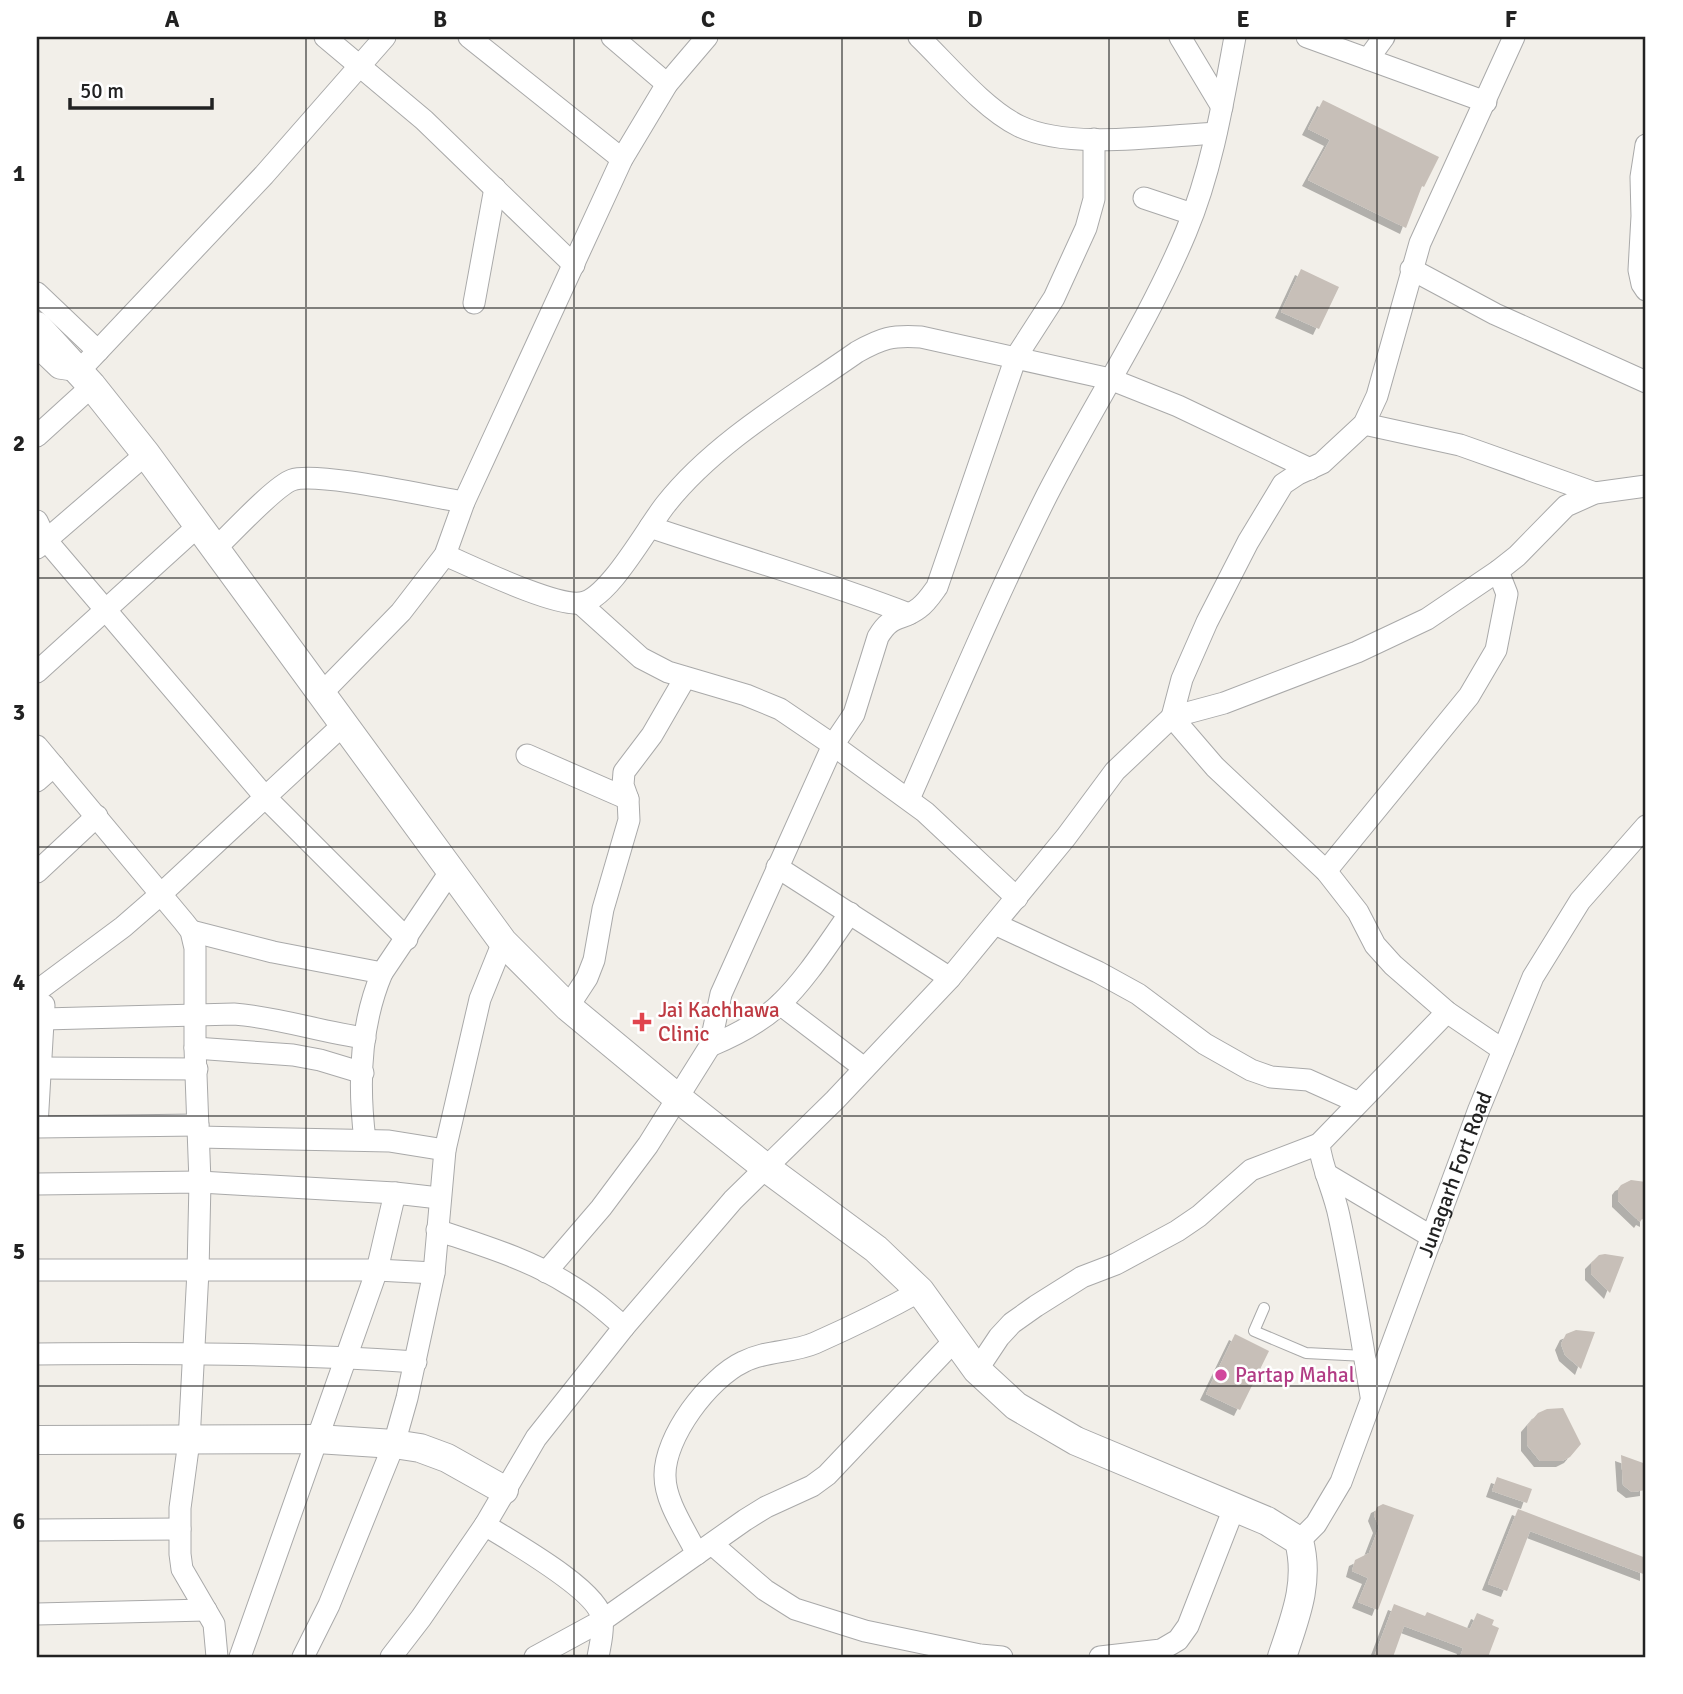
<svg xmlns="http://www.w3.org/2000/svg" width="1683" height="1694" font-family="Signika,sans-serif">
  <defs>
    <filter id="shadow"><feDropShadow dx="-6" dy="6" stdDeviation="0" flood-color="#0004"/></filter>
  </defs>
  <rect width="100%" height="100%" fill="#f2efe9"/>
  <!-- building -->
  <path fill="#c7bfb8" filter="url(#shadow)" d="M1323 100 1439 157 1424 187 1422 186 1406 228 1308 180 1330 140 1308 129Z
    M1301 269 1339 287 1319 329 1281 312Z
    M1631 1180 1646 1182V1221L1642 1219 1640 1222 1618 1201V1189L1621 1185Z
    M1605 1254 1624 1257 1610 1293 1591 1274V1263L1599 1255Z
    M1576 1330 1595 1332 1581 1369 1565 1355 1561 1344 1566 1334Z
    M1235 1334 1269 1351 1240 1410 1206 1394Z
    M1563 1408 1581 1444 1570 1457 1562 1461H1540L1527 1445V1426L1538 1413 1547 1409Z
    M1621 1455 1646 1464V1490L1632 1492 1623 1485Z
    M1497 1477 1532 1489 1527 1503 1492 1491Z
    M1383 1504 1414 1515 1378 1610 1358 1602 1368 1578 1352 1571 1355 1560 1369 1553 1379 1527 1374 1515 1377 1507Z
    M1518 1509 1646 1558V1575L1530 1531 1507 1591 1488 1584Z
    M1394 1604 1425 1616 1427 1612 1470 1629 1477 1613 1494 1620 1492 1625 1499 1628 1488 1657H1460L1463 1648 1404 1626 1393 1657H1374Z"/>
  <g fill="none" stroke-linecap="round" stroke-linejoin="round">
    <defs>
      <path id="service" d="M1264 1308 1254 1331 1306 1353 1365 1356"/>
      <g id="minor">
        <path d="M325 37 424 120 574 265"/>
        <path d="M469 37 622 159"/>
        <path d="M612 37 667 84"/>
        <path d="M919 37C947 64 984 109 1019 126 1069 150 1160 136 1216 133"/>
        <path d="M1180 37 1222 107"/>
        <path d="M1307 37 1486 102"/>
        <path d="M1368 59 1384 37"/>
        <path d="M1646 145 1641 177 1642 216 1639 270 1642 284 1646 290"/>
        <path d="M1144 198 1192 214"/>
        <path d="M1411 269 1495 314 1646 382"/>
        <path d="M37 293 98 351"/>
        <path d="M474 303 495 188"/>
        <path d="M37 347 59 368 79 371 264 175 385 37"/>
        <path d="M1364 424 1460 445 1595 493"/>
        <path d="M37 436 92 386"/>
        <path d="M37 521 46 540 266 798 407 939"/>
        <path d="M650 527C736 556 824 581 909 614"/>
        <path d="M37 548 146 454"/>
        <path d="M216 548C232 533 275 486 292 480 317 471 431 497 464 502"/>
        <path d="M445 555C473 567 553 606 580 603 608 601 648 526 666 504 715 442 793 397 857 352 882 338 892 335 921 337L1110 379 1178 406 1310 469"/>
        <path d="M581 604 641 658 668 672 746 695 780 709 833 745 925 812 1017 898"/>
        <path d="M37 672 198 526"/>
        <path d="M321 694 401 612 445 555 464 502 622 159 667 84 707 37"/>
        <path d="M37 746 184 922 191 931 195 948V1048L200 1182 198 1271 189 1441 180 1508V1554L182 1569 214 1624 217 1657"/>
        <path d="M527 755 628 799"/>
        <path d="M37 781 54 766"/>
        <path d="M909 799C954 697 997 595 1047 495 1092 407 1148 323 1186 232 1212 170 1223 102 1235 37"/>
        <path d="M777 867 950 978"/>
        <path d="M1326 871 1469 696 1496 650 1507 594 1498 571"/>
        <path d="M37 872 97 816"/>
        <path d="M995 924 1098 972 1138 994 1205 1044 1251 1070 1271 1077 1308 1080 1357 1102"/>
        <path d="M191 931 273 952 382 973 450 872"/>
        <path d="M37 991 123 927 161 894 344 724"/>
        <path d="M780 1004 864 1068"/>
        <path d="M568 1007 587 978 594 960 603 909 629 820 628 799 623 785 624 772 652 735 685 678"/>
        <path d="M44 1019 234 1014C278 1017 320 1032 365 1038"/>
        <path d="M710 1046C734 1036 760 1023 780 1004 807 978 828 944 850 913"/>
        <path d="M195 1048 293 1055 320 1060 363 1073"/>
        <path d="M1503 1050 1447 1012 1393 965 1375 945 1358 912 1326 871 1215 767 1172 717 1182 679 1207 622 1248 542 1283 484 1298 474 1322 463 1364 424 1377 396 1420 243 1514 37"/>
        <path d="M39 1068 197 1069"/>
        <path d="M37 1126 44 1005"/>
        <path d="M37 1127 198 1125"/>
        <path d="M199 1137 389 1141 445 1150"/>
        <path d="M365 1140C358 1084 360 1025 382 973"/>
        <path d="M1326 1174 1432 1237"/>
        <path d="M37 1184 200 1182 395 1193"/>
        <path d="M437 1230C481 1245 529 1259 568 1284 589 1296 606 1311 624 1327"/>
        <path d="M37 1270H377L434 1273"/>
        <path d="M546 1272 601 1208 648 1145 710 1046 721 994 833 745 854 714 878 637C892 613 901 622 919 608 926 603 932 594 937 587L1016 357 1054 298 1086 228 1094 199V139"/>
        <path d="M37 1354C164 1353 290 1353 416 1362"/>
        <path d="M977 1370 999 1337 1012 1323 1036 1306 1082 1277 1116 1264 1177 1231 1199 1216 1251 1170 1319 1144"/>
        <path d="M1371 1396C1361 1336 1352 1276 1339 1216 1334 1191 1322 1169 1319 1144L1447 1012"/>
        <path d="M485 1525C510 1541 599 1590 602 1619 604 1631 600 1645 598 1657"/>
        <path d="M37 1530 180 1529"/>
        <path id="s1" d="M1299 1541 1316 1524 1341 1482 1479 1109 1533 977 1580 901 1646 826"/>
        <path d="M712 1544 765 1590 795 1609 865 1631 980 1655 1002 1657"/>
        <path d="M697 1554C686 1531 665 1502 665 1476 664 1437 709 1378 743 1362 766 1350 792 1353 815 1343 851 1327 886 1310 920 1291"/>
        <path d="M37 1614 206 1610"/>
        <path d="M240 1657 377 1270 395 1193 439 1198"/>
        <path d="M303 1657 329 1605 394 1444 407 1398 434 1273 445 1150 480 999 503 942"/>
        <path d="M391 1657 421 1618 485 1525 536 1438 624 1327 733 1200 835 1100 950 978 1066 837 1115 771 1172 717 1224 703 1357 652 1427 619 1498 571 1517 556 1566 506 1595 493 1646 486"/>
        <path d="M535 1657 603 1620 745 1520 766 1507 812 1486 827 1475 954 1341"/>
        <path d="M1100 1657 1161 1650 1178 1640 1188 1626 1234 1508"/>
      </g>
      <path id="tertiary" d="M37 326 92 386 146 454 503 942 568 1007 679 1099 765 1167 876 1249 920 1291 977 1370 1016 1406 1076 1441 1267 1521 1299 1541C1310 1582 1295 1618 1282 1657
        M37 1440 317 1439 394 1444 420 1448 447 1458 504 1490"/>
    </defs>
    <!-- service casing -->
    <use href="#service" stroke="#a9a9a9" stroke-width="12"/>
    <!-- minor casing -->
    <use href="#minor" stroke="#a9a9a9" stroke-width="23"/>
    <!-- tertiary casing -->
    <use href="#tertiary" stroke="#a9a9a9" stroke-width="30"/>
    <!-- service -->
    <use href="#service" stroke="#fff" stroke-width="10"/>
    <!-- minor -->
    <use href="#minor" stroke="#fff" stroke-width="21"/>
    <!-- tertiary -->
    <use href="#tertiary" stroke="#fff" stroke-width="28"/>
  </g>
  <!-- grid -->
  <path fill="none" stroke="#222" stroke-width="2" stroke-opacity="0.55" d="M306 37V1657M574 37V1657M842 37V1657M1109 37V1657M1377 37V1657M37 308H1646M37 578H1646M37 847H1646M37 1116H1646M37 1386H1646"/>
  <!-- markers -->
  <path fill="#e0444e" stroke="#fff" stroke-width="2.5" d="M638.5 1011.5h7v7h7v7h-7v7h-7v-7h-7v-7h7z"/>
  <circle fill="#d1479c" stroke="#fff" stroke-width="2.5" cx="1221" cy="1375" r="7"/>
  <g text-anchor="middle" stroke-width="5" stroke-linejoin="round" paint-order="stroke">
    <!-- health labels -->
    <g font-size="21" fill="#be3a42" stroke="#fff" text-anchor="start">
      <text x="658" y="1017">Jai Kachhawa<tspan x="658" dy="24">Clinic</tspan></text>
    </g>
    <!-- street labels -->
    <g font-size="21" fill="#222" stroke="#fff">
      <text dy="7" stroke="none"><textPath href="#s1" startOffset="401">Junagarh Fort Road</textPath></text>
    </g>
    <!-- hotel labels -->
    <g font-size="21" fill="#b23c85" stroke="#fff" text-anchor="start">
      <text x="1235" y="1382">Partap Mahal</text>
    </g>
  </g>
  <!-- border -->
  <rect width="1683" height="1694" fill="none" stroke="#ffffff" stroke-width="77"/>
  <!-- scale -->
  <path d="M70 98v10h142v-10" fill="none" stroke="#222222" stroke-width="3.5"/>
  <text x="80" y="98" font-size="21" fill="#222222" stroke="#ffffff" stroke-width="5" paint-order="stroke">50 m</text>
  <rect x="38" y="38" width="1606" height="1618" fill="none" stroke="#222" stroke-width="2.5"/>
  <g font-size="23" text-anchor="middle" font-weight="bold" fill="#222">
    <text x="172" y="27">A</text>
    <text x="440" y="27">B</text>
    <text x="708" y="27">C</text>
    <text x="975" y="27">D</text>
    <text x="1243" y="27">E</text>
    <text x="1511" y="27">F</text>
    <text x="19" y="181">1</text>
    <text x="19" y="451">2</text>
    <text x="19" y="720">3</text>
    <text x="19" y="990">4</text>
    <text x="19" y="1259">5</text>
    <text x="19" y="1529">6</text>
  </g>
</svg>
